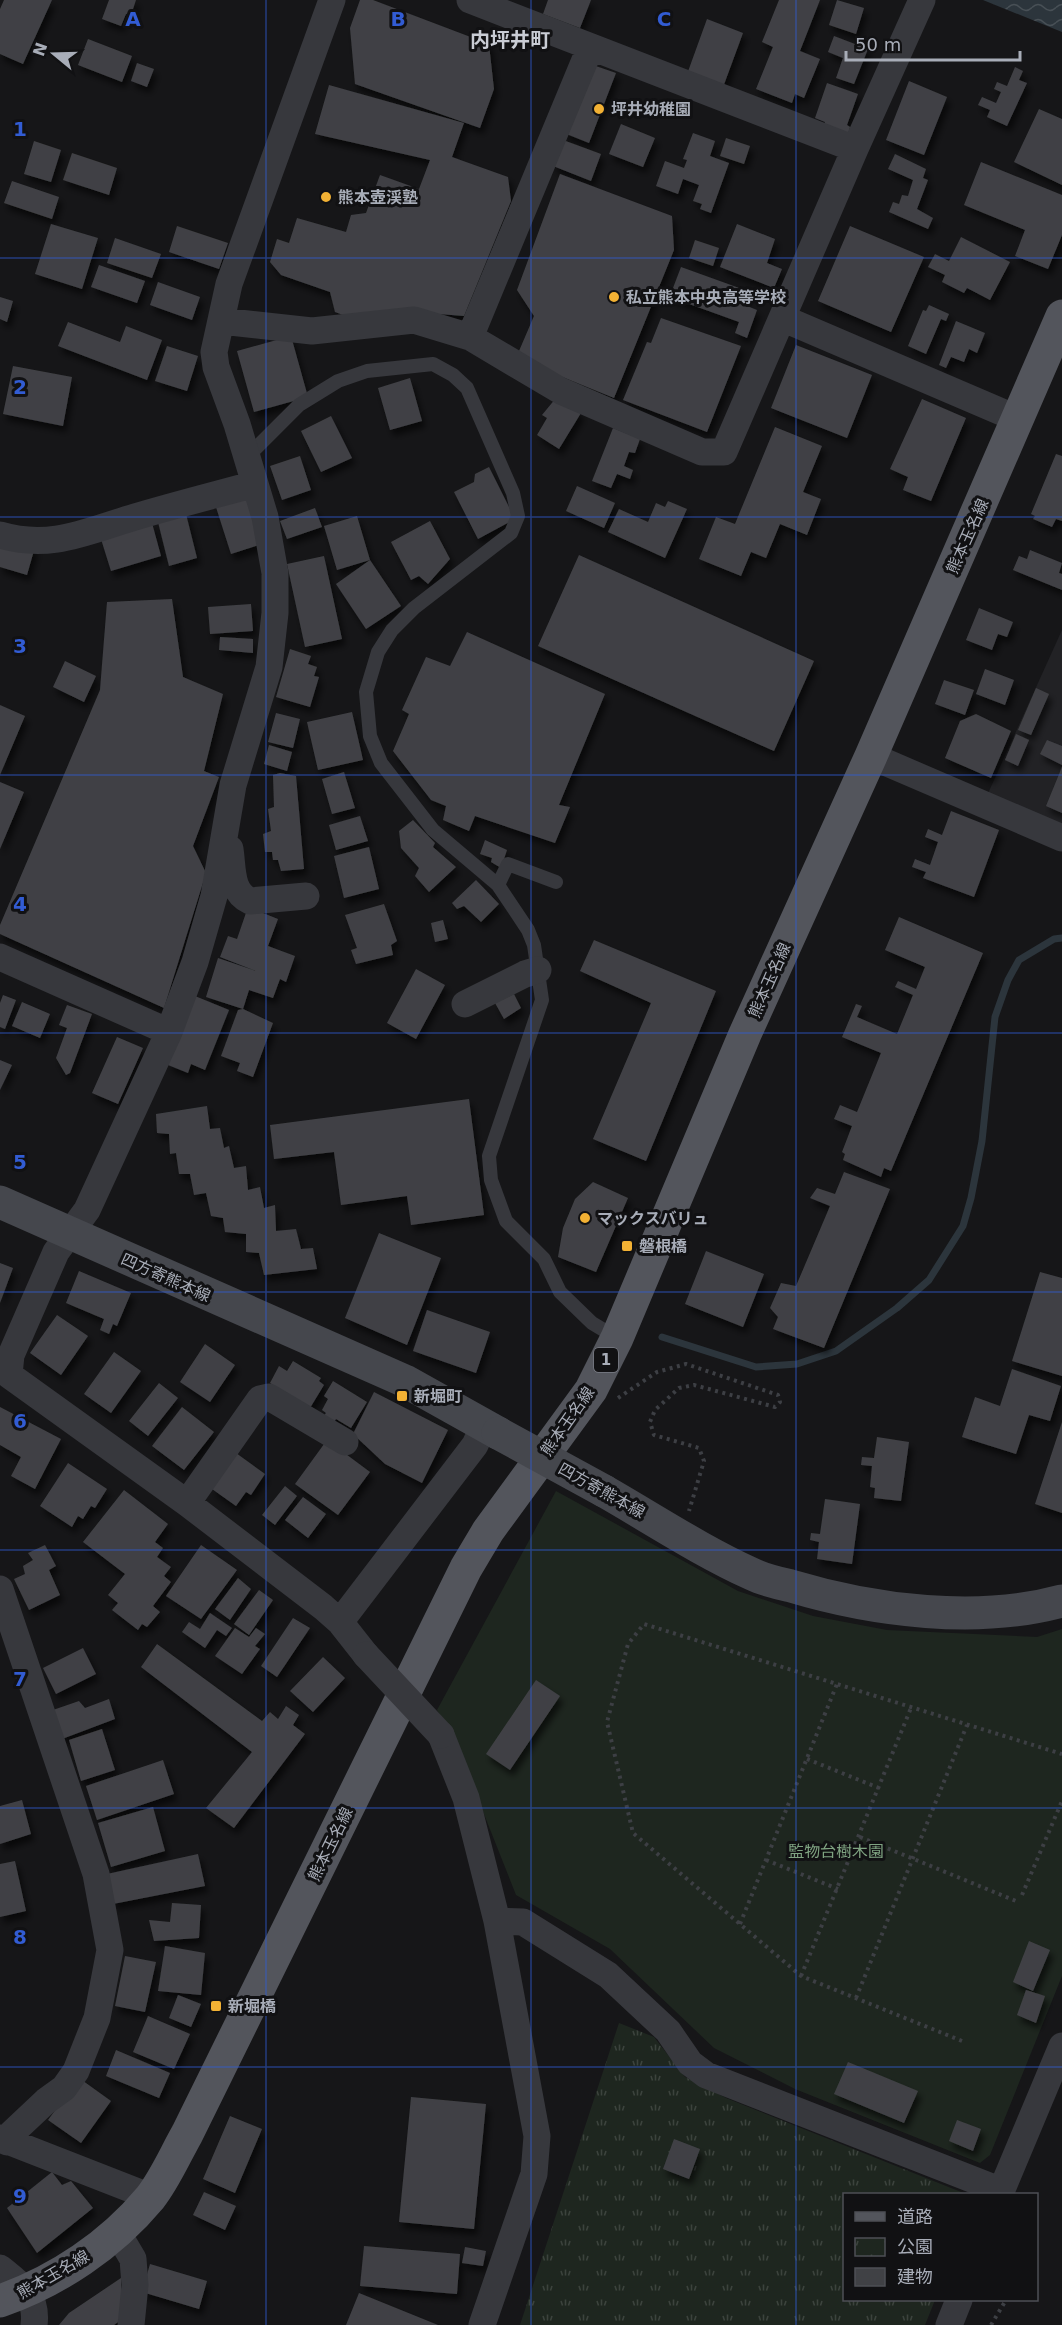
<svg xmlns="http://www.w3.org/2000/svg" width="1062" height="2325" font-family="'DejaVu Sans','Noto Sans JP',sans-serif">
  <defs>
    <pattern id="park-tufts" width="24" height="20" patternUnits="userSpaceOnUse" patternTransform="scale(1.5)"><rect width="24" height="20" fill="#1e261f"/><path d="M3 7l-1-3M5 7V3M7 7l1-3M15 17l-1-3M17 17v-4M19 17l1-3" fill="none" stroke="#3c433d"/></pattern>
    <pattern id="water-waves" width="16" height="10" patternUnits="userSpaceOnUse" patternTransform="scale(1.5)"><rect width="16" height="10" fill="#2c353c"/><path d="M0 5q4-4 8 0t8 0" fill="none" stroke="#485056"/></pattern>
    <filter id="shadow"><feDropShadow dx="3.5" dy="6" stdDeviation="3" flood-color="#0009"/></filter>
  </defs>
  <rect width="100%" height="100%" fill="#161618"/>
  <!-- built -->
  <path fill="#222225" d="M1062 630V832L985 800Z"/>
  <!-- green -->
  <path fill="#1e261f" d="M556 1491 738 1591 813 1616 887 1630 1037 1637 1062 1629V1976L990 2155 980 2163 795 2089 714 2048 610 1949 516 1895 457 1746 437 1710Z"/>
  <!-- park -->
  <path fill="url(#park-tufts)" d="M619 2023 654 2037 685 2077 726 2098 966 2194H844V2300H935L925 2325H520Z"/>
  <!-- water -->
  <path fill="url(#water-waves)" d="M983 0H1062V32Z"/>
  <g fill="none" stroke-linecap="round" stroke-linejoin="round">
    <!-- stream -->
    <path stroke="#2c353c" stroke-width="7" d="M662 1337 756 1367 797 1364 836 1351 897 1308 929 1280 963 1226 971 1198 982 1141 995 1017 1008 980 1019 960 1054 939 1062 938"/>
  </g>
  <!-- building -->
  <path fill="#404145" filter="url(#shadow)" d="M4 0H52L23 64 0 54V9Z
    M109 0H136L131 15 126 14 121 26 102 19Z
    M360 0H373L489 44 494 89 480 128 355 84 350 28Z
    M548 0H591L580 28 543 14Z
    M779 0H820L800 51 820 59 804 98 795 94 792 103 756 89 773 47 762 42Z
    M837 0 864 8 856 34 829 25Z
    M707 19 743 33 722 90 686 77Z
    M834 36 868 49 854 84 836 78 843 58 828 52Z
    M88 39 132 56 122 82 78 65Z
    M137 63 154 69 147 87 131 81Z
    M590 64 616 73 589 143 564 133Z
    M1015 67 1023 71 1019 80 1027 83 1007 126 987 117 990 110 978 105 982 97 996 103 1001 92 994 89 997 82 1007 86Z
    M909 81 947 97 924 155 886 140Z
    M827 83 858 94 847 125 850 127 848 135 824 126 825 122 815 118Z
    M329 85 464 123 452 157 508 177 511 201 464 316 400 311 362 322 335 312 330 292 281 275 270 262 277 239 289 243 297 218 346 232 351 215 366 213 380 175 419 189 430 160 315 134Z
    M1039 109 1062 119V185L1014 162Z
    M621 124 655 138 643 167 609 154Z
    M693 133 715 141 710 156 729 163 711 213 700 209 702 204 693 201 699 185 683 179 678 194 656 186 665 161 684 168 687 160 683 159Z
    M726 138 750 146 744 164 720 156Z
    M563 140 601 154 591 181 553 166Z
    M34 141 61 150 51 182 24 174Z
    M72 153 117 168 109 195 63 180Z
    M895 154 926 169 923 178 928 180 917 209 933 218 928 229 889 212 893 202 899 204 902 195 908 196 913 180 888 169Z
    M981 162 1062 195V235L1048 269 1015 256 1025 230 964 205Z
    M560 174 672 216 674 250 614 398 516 358 534 316 517 290Z
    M12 181 59 197 52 219 4 203Z
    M51 224 98 238 82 289 35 274Z
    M737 224 775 239 767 263 782 269 774 288 720 267Z
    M177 226 228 243 219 269 169 252Z
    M850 226 924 257 891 332 818 301Z
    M961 237 1010 262 990 300 967 288 964 293 942 282 945 275 928 267 935 254 949 261Z
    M115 238 161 254 152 278 107 263Z
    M695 240 719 248 713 266 689 258Z
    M99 265 145 281 137 303 91 287Z
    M681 267 742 289 737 302 757 310 747 338 735 333 739 322 667 296 673 288Z
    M158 282 200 297 192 320 150 305Z
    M0 297 13 301 7 322 0 319Z
    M929 305 949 314 946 321 941 319 926 354 908 346 923 310 926 311Z
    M661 318 741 346 707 432 623 400 647 342 651 343Z
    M956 321 985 333 977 353 969 349 964 362 951 357 946 368 939 365Z
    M68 322 120 342 126 326 162 340 147 380 58 346Z
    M291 336 308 397 254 412 237 351Z
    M796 345 872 375 847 438 771 408Z
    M167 346 198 356 187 391 155 381Z
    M13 366 72 377 63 426 3 414Z
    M410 378 422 421 390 430 378 388Z
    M556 398 581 413 559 449 537 435 547 418 542 415Z
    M922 399 966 418 931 501 903 490 908 477 890 469Z
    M331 416 352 458 321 472 301 431Z
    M775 427 822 446 803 492 821 499 807 535 780 524 766 558 751 552 741 576 699 559 716 517 735 524Z
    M613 428 640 439 635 453 629 452 624 466 633 470 630 479 617 474 611 488 592 481Z
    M1056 454 1062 456V521L1056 519 1052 527 1033 519 1035 516 1031 514Z
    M300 456 311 490 282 500 270 466Z
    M489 467 515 519 478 539 454 492 474 482 475 474Z
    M577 486 615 503 604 528 566 511Z
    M246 494 262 544 231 554 215 504Z
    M668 501 687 509 665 558 608 532 619 509 648 522 656 503 665 507Z
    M315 508 322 527 287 539 280 521Z
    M186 514 197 558 169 566 158 522Z
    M357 516 370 560 401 606 366 629 336 584 370 560 337 570 324 526Z
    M430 521 450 559 428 584 419 576 411 580 391 542Z
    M152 523 161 556 111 571 101 539Z
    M0 537 35 547 27 575 0 567Z
    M1030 550 1062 563 1059 573 1062 574V590L1013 570 1019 556 1027 559Z
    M579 555 814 661 774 751 538 646Z
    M324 556 342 639 305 647 287 564Z
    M172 599 183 677 223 694 204 771 219 777 193 846 206 873 164 1008 0 934V925L100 690 107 602Z
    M251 604 253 631 210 634 208 607Z
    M979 608 1013 622 1007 637 998 634 992 650 966 640Z
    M467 632 605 694 559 805 570 807 555 843 475 816 469 831 443 820 446 806 431 800 393 751 409 714 402 710 426 657 450 666Z
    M220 637 253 639V653L219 650Z
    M290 649 311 656 308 664 317 667 314 676 319 677 310 707 276 697Z
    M65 661 96 676 84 702 53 687Z
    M985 669 1014 680 1005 705 976 694Z
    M944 680 974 690 965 715 935 704Z
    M1036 688 1049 694 1031 735 1018 730Z
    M0 705 25 716 0 775Z
    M352 712 363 760 318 770 307 722Z
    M276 713 300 719 293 748 268 742Z
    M976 714 1011 731 991 778 945 758 960 721Z
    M1016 734 1029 740 1018 766 1005 760Z
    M1047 740 1062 746V765L1040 754Z
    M269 745 292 752 287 771 264 764Z
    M1062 767V813L1046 806Z
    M344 772 355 808 332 814 322 779Z
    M280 773 296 776 304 869 281 871 278 860H273L272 852H265L263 834 271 831 268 809 274 807 273 775Z
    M0 782 24 792 0 849Z
    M951 811 999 830 974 897 923 878 926 872 912 867 915 859 930 865 938 842 925 837 928 829 942 835Z
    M360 816 368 841 336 850 329 825Z
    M413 820 435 843 433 847 456 867 429 892 415 876 419 868 401 848 399 831Z
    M485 840 507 850 501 868 491 862 492 858 480 854Z
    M369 847 379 889 344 898 334 856Z
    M476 880 499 904 481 922 464 906 457 909 452 903Z
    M384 904 397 941 391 945 393 955 356 964 351 950 357 948 345 915Z
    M248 907 278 919 268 946 295 956 286 982 280 979 273 998 249 990 243 1009 273 1023 253 1077 237 1071 240 1063 221 1056 238 1010 243 1009 206 997 218 958 256 971 220 957 228 936 237 939Z
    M899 917 983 953 891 1171 884 1168 881 1177 843 1160 845 1154 842 1152 852 1126 834 1119 840 1105 857 1112 881 1053 842 1037 856 1004 862 1006 857 1017 897 1034 913 995 895 987 898 981 916 989 925 967 885 950Z
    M443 920 448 939 435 942 431 923Z
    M594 940 716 991 646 1161 593 1139 651 1003 580 971Z
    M416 969 445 985 416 1039 387 1023Z
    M514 994 521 1008 504 1019 495 1003Z
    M3 995 16 1000 5 1029 0 1027V1003Z
    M195 996 229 1010 205 1070 191 1064 188 1073 168 1065Z
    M22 1002 50 1014 40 1038 12 1026Z
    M67 1005 92 1014 70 1073 66 1075 56 1058 67 1028 59 1025Z
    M117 1037 143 1048 118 1104 92 1093Z
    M0 1060 12 1065 0 1090Z
    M469 1099 484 1215 411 1225 407 1196 341 1205 334 1152 274 1159 270 1125Z
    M207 1106 210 1129 220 1128 224 1148 229 1146 234 1168 246 1166 248 1190 260 1187 264 1208 275 1205 276 1231 296 1229 301 1249 313 1248 317 1269 264 1275 259 1253 246 1252V1234L225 1232 223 1218 211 1216 206 1193 194 1195 190 1174H179L176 1153 170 1154 169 1134 157 1133 156 1114Z
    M844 1172 890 1189 824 1348 773 1329 778 1317 770 1308 781 1283 796 1286 830 1206 810 1198 817 1188 835 1194Z
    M593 1182 628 1198 596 1272 558 1257 563 1228 575 1199Z
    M379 1233 441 1258 407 1345 345 1318Z
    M706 1251 764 1274 743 1327 685 1304Z
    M0 1263 13 1268 0 1303Z
    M79 1271 131 1293 117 1326 113 1324 109 1334 100 1330 104 1319 66 1303Z
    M1040 1272 1062 1278V1376L1012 1361Z
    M427 1310 490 1332 476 1373 413 1351Z
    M57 1315 88 1336 61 1375 30 1353Z
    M205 1344 235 1365 210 1402 180 1382Z
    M114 1352 141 1371 111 1413 84 1394Z
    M293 1361 321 1378 319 1381 324 1385 310 1408 270 1383 279 1366 287 1371Z
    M1012 1369 1061 1386 1050 1421 1029 1415 1016 1454 962 1437 975 1397 1000 1406Z
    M333 1381 367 1402 351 1428 336 1419 333 1424 323 1417 326 1413 322 1410 328 1399 324 1396Z
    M159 1383 178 1398 148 1436 129 1421Z
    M374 1392 448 1430 422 1483 385 1464 353 1434Z
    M0 1407 61 1439 35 1489 11 1476 21 1457 0 1445Z
    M182 1407 214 1432 184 1470 152 1446Z
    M1062 1422V1513L1035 1504Z
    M877 1437 909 1442 901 1501 874 1498 875 1488 870 1487 872 1466 861 1465 862 1457 874 1458Z
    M327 1440 370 1472 338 1515 295 1484Z
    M236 1453 265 1474 251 1495 246 1492 236 1506 212 1489Z
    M68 1463 107 1489 95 1508 91 1506 83 1519 78 1516 72 1527 40 1506Z
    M285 1486 297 1496 275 1525 262 1515Z
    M124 1490 168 1524 155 1542 163 1548 157 1557 171 1567 164 1576 171 1582 153 1606 160 1612 147 1627 142 1624 138 1630 112 1610 118 1603 108 1595 125 1574 83 1542Z
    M303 1497 326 1514 308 1538 285 1520Z
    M825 1499 860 1504 852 1564 817 1559 819 1542 810 1540 811 1533 820 1534Z
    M45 1545 56 1566 49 1570 60 1595 29 1610 14 1579 25 1574 23 1566 33 1560 28 1553Z
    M201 1545 237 1570 201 1619 166 1596Z
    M238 1578 251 1589 230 1620 215 1609Z
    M259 1590 273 1600 249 1635 234 1624Z
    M210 1613 232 1628 226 1636 217 1630 205 1648 182 1632 189 1622 200 1629Z
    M293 1618 310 1628 277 1677 261 1666Z
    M235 1628 249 1637 256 1628 265 1634 255 1646 260 1649 242 1674 215 1656Z
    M157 1644 262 1721 270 1712 278 1719 286 1706 299 1715 293 1725 305 1734 234 1828 206 1808 252 1752 141 1667Z
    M83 1648 96 1674 56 1694 43 1668Z
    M323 1657 345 1678 313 1712 290 1691Z
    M536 1680 560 1696 510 1770 486 1754Z
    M109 1699 115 1719 62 1739 53 1710 79 1701 85 1708Z
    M102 1729 115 1770 81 1781 69 1740Z
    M163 1760 174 1794 97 1820 86 1786Z
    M22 1800 31 1834 0 1844V1806Z
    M153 1807 165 1851 111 1867 98 1823Z
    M198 1854 205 1886 113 1904 107 1874Z
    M15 1861 26 1911 0 1917V1864Z
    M172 1903 201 1905 199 1938 154 1941 149 1920 170 1922Z
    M1029 1941 1050 1950 1033 1991 1013 1982Z
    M165 1946 205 1953 201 1995 158 1991Z
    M125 1956 156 1962 145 2012 115 2006Z
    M1026 1990 1045 1996 1036 2023 1017 2015Z
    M178 1995 201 2004 191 2027 169 2018Z
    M148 2016 190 2034 174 2069 133 2052Z
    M116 2050 170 2073 159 2098 106 2076Z
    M848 2062 918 2091 904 2123 834 2094Z
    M79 2078 111 2101 81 2143 48 2120Z
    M411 2097 486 2104 474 2229 399 2222Z
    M230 2116 262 2129 235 2193 203 2179Z
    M957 2120 981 2129 973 2151 949 2141Z
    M674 2139 700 2149 689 2179 663 2169Z
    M52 2172 62 2185 71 2181 93 2208 37 2253 7 2208Z
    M204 2192 236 2206 225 2230 193 2215Z
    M364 2246 460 2254 457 2294 360 2286Z
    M465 2247 486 2251 483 2266 462 2263Z
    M150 2264 207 2281 199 2309 142 2292Z
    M121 2278V2320L114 2325H59L69 2313Z
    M359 2293 438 2325H346Z"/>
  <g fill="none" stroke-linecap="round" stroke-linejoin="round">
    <!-- path -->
    <path stroke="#3d3f44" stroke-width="4" stroke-dasharray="3 4.5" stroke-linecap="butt" d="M618 1398 657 1372 686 1364 778 1395 780 1402 775 1407 694 1385 679 1388 655 1410 650 1422 654 1435 699 1448 704 1461 689 1511
      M807 1759 879 1788
      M860 1837 1016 1901
      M766 1860 838 1889
      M1022 1895 1062 1801
      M740 1924 837 1684
      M801 1976 911 1708
      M856 1998 967 1725
      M962 2041 801 1976 633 1833 607 1722 628 1644 644 1624 1062 1754
      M991 2325 1006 2300"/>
    <!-- lane -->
    <path stroke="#37383d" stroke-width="14" d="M247 457 299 405 338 381 367 371 433 364 453 375 467 388 513 493 518 516 511 533 414 608 392 630 378 652 366 692 370 736 381 763 433 830 498 885 528 930 534 945 542 1000 489 1156 491 1180 506 1221 544 1259 560 1292 592 1323 617 1338
      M498 885 508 864 556 882"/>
    <!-- street -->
    <path stroke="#37383d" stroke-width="27" d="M470 0 855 149
      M782 318 1018 419
      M221 321 312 331 414 320 470 337 590 48
      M470 337 561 391 702 452H724L855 149 922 0
      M0 535C51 550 87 531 135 517 175 505 215 495 255 484
      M871 756 1062 838
      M230 849C233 868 230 892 250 901L306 896
      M0 957 169 1032
      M465 1004 525 974 538 970
      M9 1375 11 1355 56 1252 87 1210 169 1032 195 962 214 896 233 785 269 667 275 613V573L265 517 237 424 216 367 214 352 229 284 332 0
      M9 1375 187 1503 323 1607 340 1622 366 1655
      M187 1503 260 1399 269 1397 345 1442
      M0 1589 96 1874 110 1950 97 2018 76 2071 64 2088 46 2101 12 2133 7 2142
      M340 1622 475 1445 484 1425
      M441 1735 466 1798 497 1921 537 2136 534 2174 482 2325
      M497 1921 523 1922 608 1975 668 2031 690 2063 706 2075 1002 2191
      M0 2138 151 2197
      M1000 2194 1062 2046
      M117 2232 133 2259 135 2285 131 2325
      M0 2268C20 2284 38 2296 34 2325
      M949 2325 959 2300"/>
    <!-- secondary -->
    <path stroke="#45474d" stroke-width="33" d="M0 1202 405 1381 498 1433
      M604 1491C653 1519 701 1551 752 1574 764 1580 778 1583 791 1586 874 1611 978 1624 1062 1601"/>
    <!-- primary -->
    <path stroke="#53555c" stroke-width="33" d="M0 2301C57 2281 111 2245 150 2198 165 2179 175 2155 187 2134L466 1568 488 1531 591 1390 617 1338 745 1034 871 756 1062 316"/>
    <!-- street-bridge -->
    <path stroke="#37383d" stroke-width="27" d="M366 1655 441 1735"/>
    <!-- secondary-bridge -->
    <path stroke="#45474d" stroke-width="33" d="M498 1433 604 1491"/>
  </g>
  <!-- grid -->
  <path fill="none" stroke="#325cd3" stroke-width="1.5" stroke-opacity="0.55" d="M266 0V2325M531 0V2325M796 0V2325M0 258H1062M0 517H1062M0 775H1062M0 1033H1062M0 1292H1062M0 1550H1062M0 1808H1062M0 2067H1062"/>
  <!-- markers -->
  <g fill="#f2b134" stroke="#111113" stroke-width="2">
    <circle cx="599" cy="109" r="6"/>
    <circle cx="326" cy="197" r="6"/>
    <circle cx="614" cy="297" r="6"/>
    <circle cx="585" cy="1218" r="6"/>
    <rect x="621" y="1240" width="12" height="12" rx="3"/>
    <rect x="396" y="1390" width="12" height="12" rx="3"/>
    <rect x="210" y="2000" width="12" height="12" rx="3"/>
  </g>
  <g text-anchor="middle" stroke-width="6" stroke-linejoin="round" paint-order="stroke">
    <!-- shield labels -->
    <rect fill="#111113" stroke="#7b7e86" stroke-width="1.5" x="594" y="1348" width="24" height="24" rx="4.5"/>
    <g font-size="15" font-weight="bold" fill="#a8adb8">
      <text x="606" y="1365">1</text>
    </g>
    <!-- poi labels -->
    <g font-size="16" font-weight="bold" fill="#a8adb8" stroke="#111113" text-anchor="start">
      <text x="611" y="115">坪井幼稚園</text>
      <text x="338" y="203">熊本壺渓塾</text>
      <text x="626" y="303">私立熊本中央高等学校</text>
      <text x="597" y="1224">マックスバリュ</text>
      <text x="639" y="1252">磐根橋</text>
      <text x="414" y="1402">新堀町</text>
      <text x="228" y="2012">新堀橋</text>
    </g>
    <!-- street labels -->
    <g font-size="16" fill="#a8adb8" stroke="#111113">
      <text transform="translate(967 536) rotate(-66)" y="6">熊本玉名線</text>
      <text transform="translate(769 980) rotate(-66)" y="6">熊本玉名線</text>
      <text transform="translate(166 1277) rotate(24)" y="6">四方寄熊本線</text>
      <text transform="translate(567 1421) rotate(-55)" y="6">熊本玉名線</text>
      <text transform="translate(602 1490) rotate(29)" y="6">四方寄熊本線</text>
      <text transform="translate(330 1844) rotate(-64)" y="6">熊本玉名線</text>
      <text transform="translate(53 2274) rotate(-30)" y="6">熊本玉名線</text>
    </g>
    <!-- park labels -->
    <g font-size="16" fill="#7fa381" stroke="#111113">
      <text x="836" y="1857">監物台樹木園</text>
    </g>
    <!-- quarter labels -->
    <g font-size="20" font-weight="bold" fill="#c9ccd4" stroke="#111113">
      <text x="510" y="47">内坪井町</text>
    </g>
  </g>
  <g font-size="20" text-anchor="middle" font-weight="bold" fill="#325cd3" stroke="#111113" stroke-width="6" stroke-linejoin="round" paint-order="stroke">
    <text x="133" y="26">A</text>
    <text x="398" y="26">B</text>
    <text x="664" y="26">C</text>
    <text x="20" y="136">1</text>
    <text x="20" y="394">2</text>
    <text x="20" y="653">3</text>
    <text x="20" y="911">4</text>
    <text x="20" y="1169">5</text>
    <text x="20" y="1428">6</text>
    <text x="20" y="1686">7</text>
    <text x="20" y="1944">8</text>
    <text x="20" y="2203">9</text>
  </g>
  <!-- legend -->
  <rect x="843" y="2193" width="195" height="108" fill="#111113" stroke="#4d4f55" stroke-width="1.5"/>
  <rect x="855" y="2212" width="30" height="9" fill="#53555c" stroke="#4d4f55" stroke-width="1.5"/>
  <text x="897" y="2223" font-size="18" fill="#a8adb8">道路</text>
  <rect x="855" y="2238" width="30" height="18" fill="url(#park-tufts)" stroke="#4d4f55" stroke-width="1.5"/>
  <text x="897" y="2253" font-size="18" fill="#a8adb8">公園</text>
  <rect x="855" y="2268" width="30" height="18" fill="#404145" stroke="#4d4f55" stroke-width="1.5"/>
  <text x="897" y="2283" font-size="18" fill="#a8adb8">建物</text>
  <!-- north arrow -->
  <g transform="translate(54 54) rotate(289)" stroke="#111113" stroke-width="4.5" paint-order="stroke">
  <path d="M0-4.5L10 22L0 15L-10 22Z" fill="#a8adb8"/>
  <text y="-9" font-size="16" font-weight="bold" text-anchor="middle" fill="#a8adb8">N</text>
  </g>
  <!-- scale -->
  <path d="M846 51v9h174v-9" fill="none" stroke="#a8adb8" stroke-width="3"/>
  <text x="855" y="51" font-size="18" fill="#a8adb8" stroke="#111113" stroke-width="4.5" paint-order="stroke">50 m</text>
</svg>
